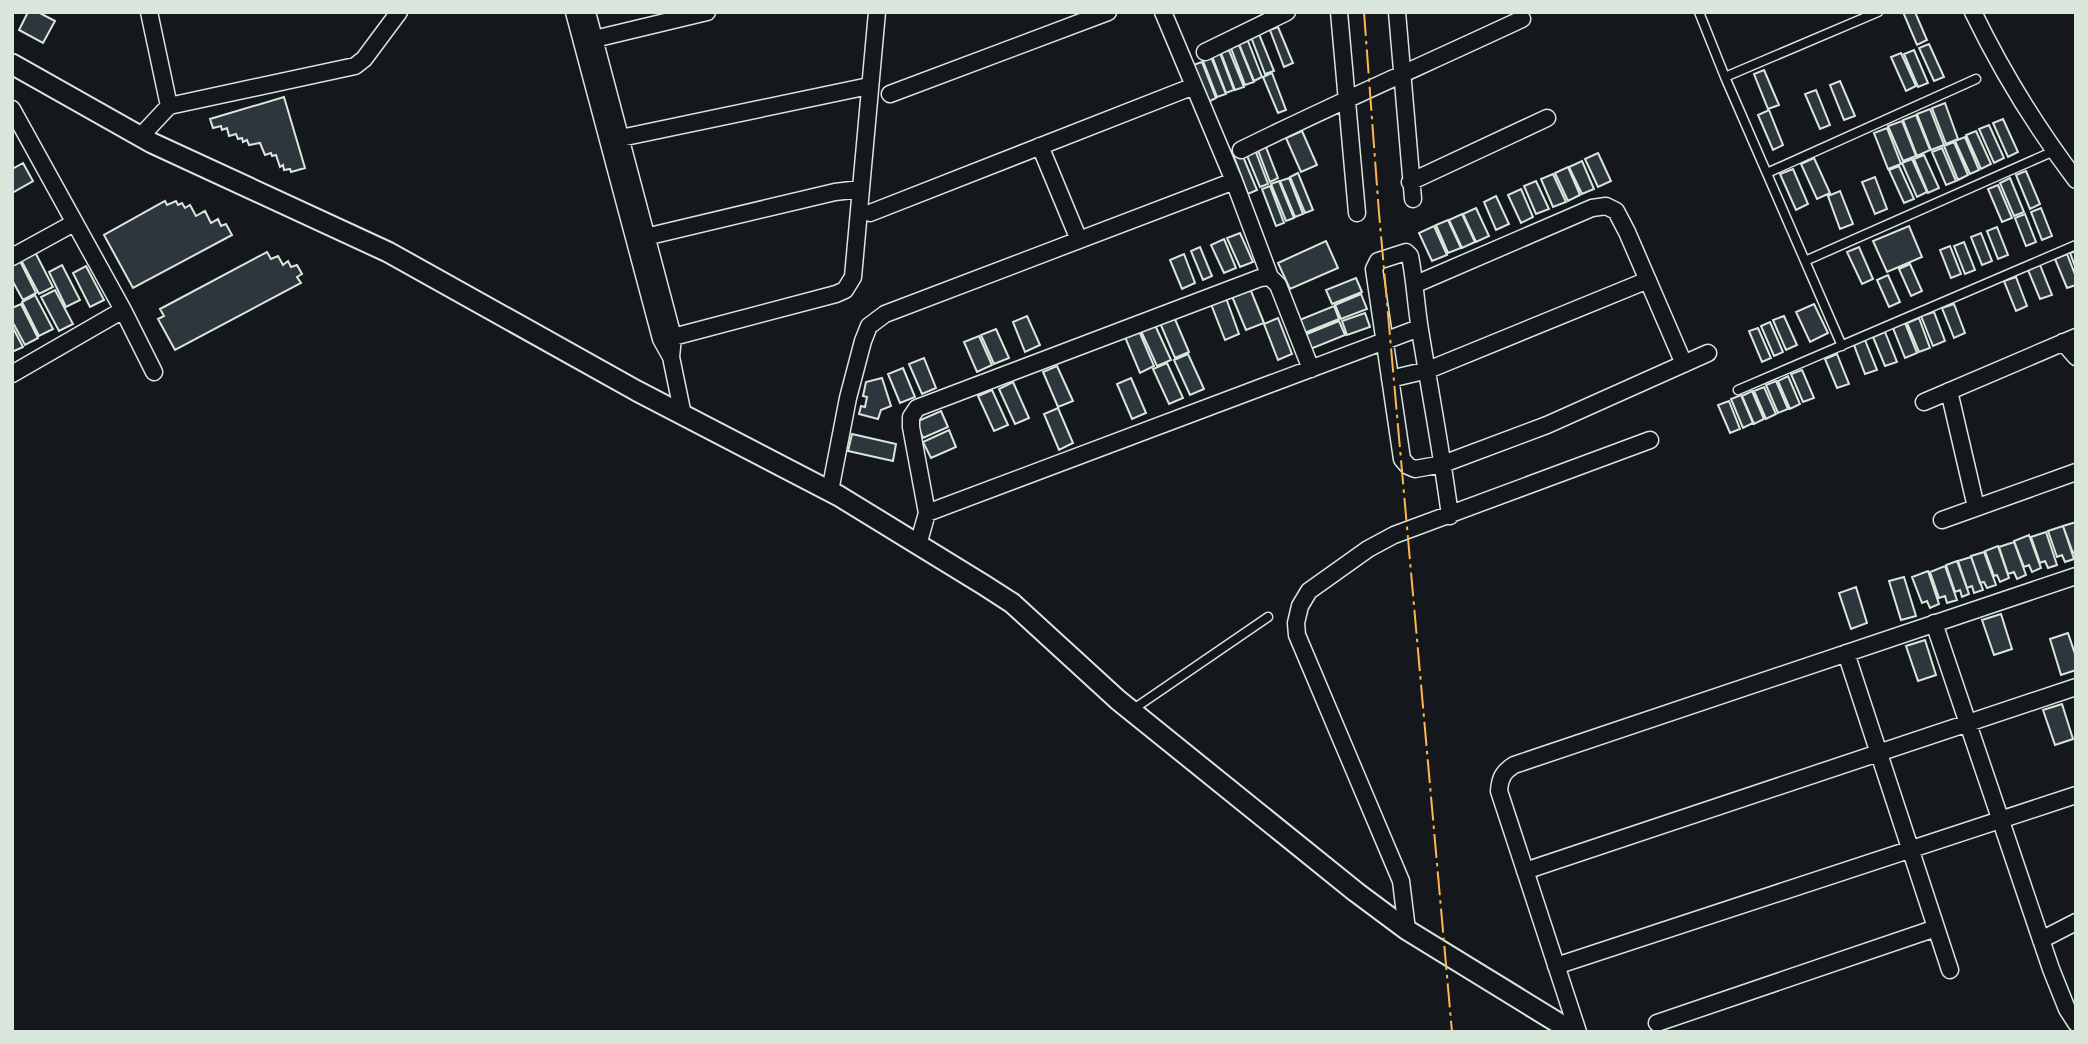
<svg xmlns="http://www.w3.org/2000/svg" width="2088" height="1044" font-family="'Fira Sans',sans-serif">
  <rect width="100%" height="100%" fill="#14181c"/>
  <!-- building -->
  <path fill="#2c363c" stroke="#d8e6dc" stroke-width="2" d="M28 12H38L55 21 43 43 19 30Z
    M1903 12H1915L1927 40 1917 45Z
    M1278 27 1293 63 1284 67 1270 30Z
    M1259 34 1274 71 1265 74 1251 37Z
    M1248 41 1262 77 1254 81 1239 44Z
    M1929 44 1944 77 1934 81 1919 48Z
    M1239 45 1254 82 1245 85 1231 48Z
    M1229 50 1244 87 1235 90 1221 53Z
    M1914 50 1928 83 1918 87 1904 54Z
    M1220 53 1234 90 1226 93 1212 56Z
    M1901 53 1916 86 1906 91 1891 57Z
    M1211 57 1226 94 1217 97 1203 61Z
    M1202 62 1216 98 1208 102 1193 65Z
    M1764 70 1779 105 1768 109 1754 74Z
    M1272 73 1286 110 1278 113 1263 77Z
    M1840 81 1855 116 1844 120 1830 85Z
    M1816 90 1830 125 1820 129 1805 94Z
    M284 97 305 168 291 172 290 169 284 170 283 165 280 167 276 155 272 156 271 153 265 155 260 143 249 145 247 140 243 142 242 138 238 139 236 134 229 136 227 128 222 130 221 126 213 128 210 119Z
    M1945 103 1958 139 1946 144 1932 108Z
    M1930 109 1944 145 1931 150 1917 114Z
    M1769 110 1783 145 1773 150 1758 115Z
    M1916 115 1930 150 1917 156 1903 120Z
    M2003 119 2018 152 2008 157 1993 123Z
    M1902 121 1916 156 1903 161 1888 126Z
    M1989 125 2004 158 1994 163 1979 129Z
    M1887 128 1901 164 1888 169 1874 133Z
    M1302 131 1317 165 1301 172 1286 138Z
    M1976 131 1991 164 1981 169 1966 135Z
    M1965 137 1979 170 1970 174 1955 141Z
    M1264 142 1278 178 1270 182 1256 145Z
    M1954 142 1968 175 1958 180 1944 146Z
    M1254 147 1268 184 1260 187 1245 151Z
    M1942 148 1956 181 1946 185 1932 152Z
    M1598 153 1611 181 1598 187 1585 159Z
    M1242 154 1257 190 1248 194 1234 157Z
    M1924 155 1939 188 1928 193 1914 159Z
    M1814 158 1830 193 1817 199 1801 164Z
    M1912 159 1927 192 1917 197 1902 163Z
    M1582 161 1594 189 1582 194 1569 167Z
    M23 163 33 181 12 193V165L14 168Z
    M1899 166 1914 199 1904 203 1889 170Z
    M1568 167 1580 195 1568 201 1555 173Z
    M1793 169 1808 204 1796 210 1780 174Z
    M2026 171 2040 204 2030 209 2016 175Z
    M1298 173 1313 210 1305 213 1290 177Z
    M1553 174 1566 202 1553 207 1541 179Z
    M1875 177 1887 209 1875 214 1862 182Z
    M1289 178 1303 214 1295 217 1280 181Z
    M2010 178 2024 212 2014 216 2000 183Z
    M1279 181 1294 218 1286 221 1271 184Z
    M1536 181 1549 209 1536 214 1524 186Z
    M1998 185 2012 218 2002 222 1988 189Z
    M1270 186 1284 223 1276 226 1262 189Z
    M1521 189 1533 217 1521 223 1508 195Z
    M1840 191 1853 224 1840 229 1828 196Z
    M1496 196 1509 224 1496 230 1484 202Z
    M165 201 167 205 176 201 178 205 182 203 185 208 190 205 196 216 205 211 211 223 218 219 221 226 226 224 232 235 133 288 104 235Z
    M1476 208 1489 236 1476 242 1463 214Z
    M2041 208 2052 236 2042 240 2031 212Z
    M1462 214 1475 242 1462 248 1449 220Z
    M2025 214 2036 242 2026 246 2015 218Z
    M1448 220 1461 248 1448 253 1436 225Z
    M1434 226 1447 255 1432 261 1419 233Z
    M1909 226 1922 257 1887 272 1873 241Z
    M1997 227 2008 255 1998 259 1987 231Z
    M1240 233 1253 262 1240 267 1227 238Z
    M1981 233 1992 261 1982 265 1971 237Z
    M1224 239 1236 268 1224 273 1211 245Z
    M1326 241 1338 268 1290 289 1278 263Z
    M1964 242 1975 270 1965 274 1954 246Z
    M1950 246 1961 274 1951 278 1940 250Z
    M1200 247 1212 276 1203 280 1191 251Z
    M1859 247 1873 279 1862 284 1847 252Z
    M2076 251V269L2070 253Z
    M35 252 53 287 39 294 21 260Z
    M267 252 271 259 278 256 283 265 288 261 291 267 297 265 302 274 297 277 301 283 175 350 158 319 164 316 160 309Z
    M1184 254 1195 283 1182 289 1170 260Z
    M2067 254 2076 277V285L2067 288 2055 259Z
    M19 259 36 293 23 300 12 280V263Z
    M1910 264 1922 291 1911 296 1899 269Z
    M62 265 80 300 66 307 49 272Z
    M2040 265 2052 295 2040 299 2028 270Z
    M86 266 104 300 90 307 73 273Z
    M1888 275 1900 302 1889 307 1877 280Z
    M2016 277 2027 306 2016 311 2004 281Z
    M1356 278 1362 292 1332 304 1326 290Z
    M1249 286 1264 323 1246 330 1231 294Z
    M55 290 73 324 59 331 41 297Z
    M1361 294 1367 309 1341 319 1335 305Z
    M35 295 53 329 39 336 22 302Z
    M1226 298 1239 334 1225 340 1211 304Z
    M21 304 38 338 25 345 12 321V308Z
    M1814 304 1828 333 1810 342 1796 312Z
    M1954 304 1965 333 1954 338 1942 308Z
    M1334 306 1339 319 1302 334 1297 321Z
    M1934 312 1945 341 1933 346 1921 316Z
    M1365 313 1370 327 1347 335 1342 321Z
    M1027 316 1040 345 1025 352 1013 322Z
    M1784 316 1797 345 1786 350 1773 320Z
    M1174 317 1189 352 1175 358 1160 323Z
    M1278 318 1292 354 1278 360 1264 324Z
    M1919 318 1930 348 1919 352 1907 323Z
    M1339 321 1345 335 1308 350 1302 336Z
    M1770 322 1783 352 1774 356 1761 326Z
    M1905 323 1917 353 1905 358 1893 328Z
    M1155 325 1171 360 1157 366 1141 331Z
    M12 326 23 347 12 352Z
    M1758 328 1771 358 1762 362 1749 331Z
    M996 329 1009 358 994 364 981 335Z
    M1139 331 1154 366 1140 373 1125 337Z
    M1885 332 1897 362 1885 366 1873 337Z
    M979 336 992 365 977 372 964 342Z
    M1865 340 1877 370 1865 374 1854 345Z
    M1188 354 1204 389 1190 395 1174 360Z
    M1837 354 1849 384 1837 388 1825 359Z
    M924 358 936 388 922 394 909 364Z
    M1167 363 1183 398 1169 404 1153 369Z
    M1057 366 1073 401 1058 407 1043 372Z
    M903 368 915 397 900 403 888 374Z
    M1802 370 1814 398 1803 402 1791 374Z
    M1788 376 1800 404 1790 409 1778 381Z
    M882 378 891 406 881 410 878 419 859 414 861 406 865 407 867 397 863 396 866 382Z
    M1131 378 1146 413 1132 419 1117 384Z
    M1776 381 1788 409 1778 413 1766 385Z
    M1013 382 1029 418 1015 424 999 389Z
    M1764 387 1776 414 1766 419 1754 391Z
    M992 390 1008 425 994 431 978 396Z
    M1752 391 1764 419 1754 424 1742 396Z
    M1741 395 1753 423 1743 428 1731 399Z
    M1729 401 1740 429 1730 433 1718 405Z
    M1058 408 1073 443 1059 450 1044 414Z
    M941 411 948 427 923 438 916 422Z
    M949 430 956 447 931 458 923 442Z
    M852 434 896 444 893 461 848 451Z
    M2076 522V552L2073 553 2063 526Z
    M2063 526 2074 559 2065 562 2062 555 2057 557 2048 531Z
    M2046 532 2057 565 2048 568 2045 561 2040 563 2031 537Z
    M2029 535 2041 568 2032 572 2029 565 2024 567 2014 541Z
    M2014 542 2026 575 2017 579 2014 572 2008 574 1999 547Z
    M1998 546 2009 578 2000 582 1997 575 1994 576 1985 551Z
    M1984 552 1996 585 1987 588 1984 582 1980 583 1971 556Z
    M1971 557 1983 590 1974 593 1972 586 1967 588 1958 561Z
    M1957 561 1969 594 1962 597 1960 590 1955 592 1946 565Z
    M1945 566 1957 600 1947 603 1945 596 1939 598 1930 572Z
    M1928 571 1939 604 1930 608 1927 601 1922 603 1912 577Z
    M1904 577 1916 616 1901 620 1889 581Z
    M1856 587 1867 623 1851 629 1839 593Z
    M2001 614 2012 649 1994 655 1982 620Z
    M2068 633 2076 657V670L2061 675 2050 639Z
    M1925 640 1936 675 1918 681 1906 646Z
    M2062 704 2073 739 2055 745 2043 710Z"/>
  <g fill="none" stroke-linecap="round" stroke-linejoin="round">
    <defs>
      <path id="service" d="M1699 12 1725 77 1842 346
        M1725 77 1878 12
        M1767 173 1976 79
        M1805 261 2054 151
        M1738 390 2076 245
        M1132 710 1268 617"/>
      <path id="minor" d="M149 12 169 106
        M574 12 661 339 671 357
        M587 12 673 337 671 357 683 415
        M1163 12 1234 181 1270 277
        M1339 12 1357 213
        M1397 12 1413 199
        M1973 12C2002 72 2036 127 2076 180
        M586 41 707 12
        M1205 52 1287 12
        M890 94 1108 12
        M12 109 123 310 154 372
        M140 137 169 106 355 66 364 59 399 12
        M611 140 869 86
        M1040 146 1079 240
        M1241 150C1334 104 1428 63 1522 19
        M1410 182 1547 118
        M870 213 1194 86
        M637 239 835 192 860 189
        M12 257 74 223
        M1416 284 1592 208 1606 206 1616 211 1627 232 1684 364
        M673 337 836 294 845 290 853 277 877 12
        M2063 342 2076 357
        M12 374 123 310
        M1390 379 1428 370 1648 280
        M1949 391 1976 507
        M1924 402 2076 337
        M830 491 848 398 863 341 869 326 885 314 1234 181
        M927 513 1419 328
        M1450 516C1442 453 1430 392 1420 330 1416 306 1415 281 1410 256L1406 252 1378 261 1374 269 1402 459 1408 466 1415 469 1443 464 1547 425 1708 353
        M1942 520 2076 472
        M918 545 927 513 911 427V417L917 408 1260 278 1270 277 1278 285 1311 369
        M1934 623 2051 969 2067 1009 2076 1023
        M1846 653 1950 970
        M1525 871 2076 687
        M1407 930 1401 881 1297 635 1296 623 1300 606 1309 591 1368 549 1394 535 1650 440
        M2041 940 2076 922
        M1556 966 2076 795
        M1657 1023 1936 928
        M1578 1032 1499 791C1500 778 1503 772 1514 765L2076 576"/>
      <path id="tertiary" d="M12 64 152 143 388 252 637 391 839 496 984 585 1012 603 1118 700 1356 892 1407 930 1573 1032"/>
    </defs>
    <!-- service casing -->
    <use href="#service" stroke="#d8e6dc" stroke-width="11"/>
    <!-- minor casing -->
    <use href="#minor" stroke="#d8e6dc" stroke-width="19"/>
    <!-- tertiary casing -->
    <use href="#tertiary" stroke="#d8e6dc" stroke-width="23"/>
    <!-- service -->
    <use href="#service" stroke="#14181c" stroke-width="8"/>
    <!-- minor -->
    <use href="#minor" stroke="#14181c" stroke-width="16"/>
    <!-- tertiary -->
    <use href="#tertiary" stroke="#14181c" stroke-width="19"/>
    <!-- power -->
    <path stroke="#ffb74d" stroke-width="2" stroke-dasharray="24 5 3.5 5" stroke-linecap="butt" d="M1364 12 1379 213 1452 1032"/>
  </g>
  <!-- border -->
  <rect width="2088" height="1044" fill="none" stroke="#d8e6dc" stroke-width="28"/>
</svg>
